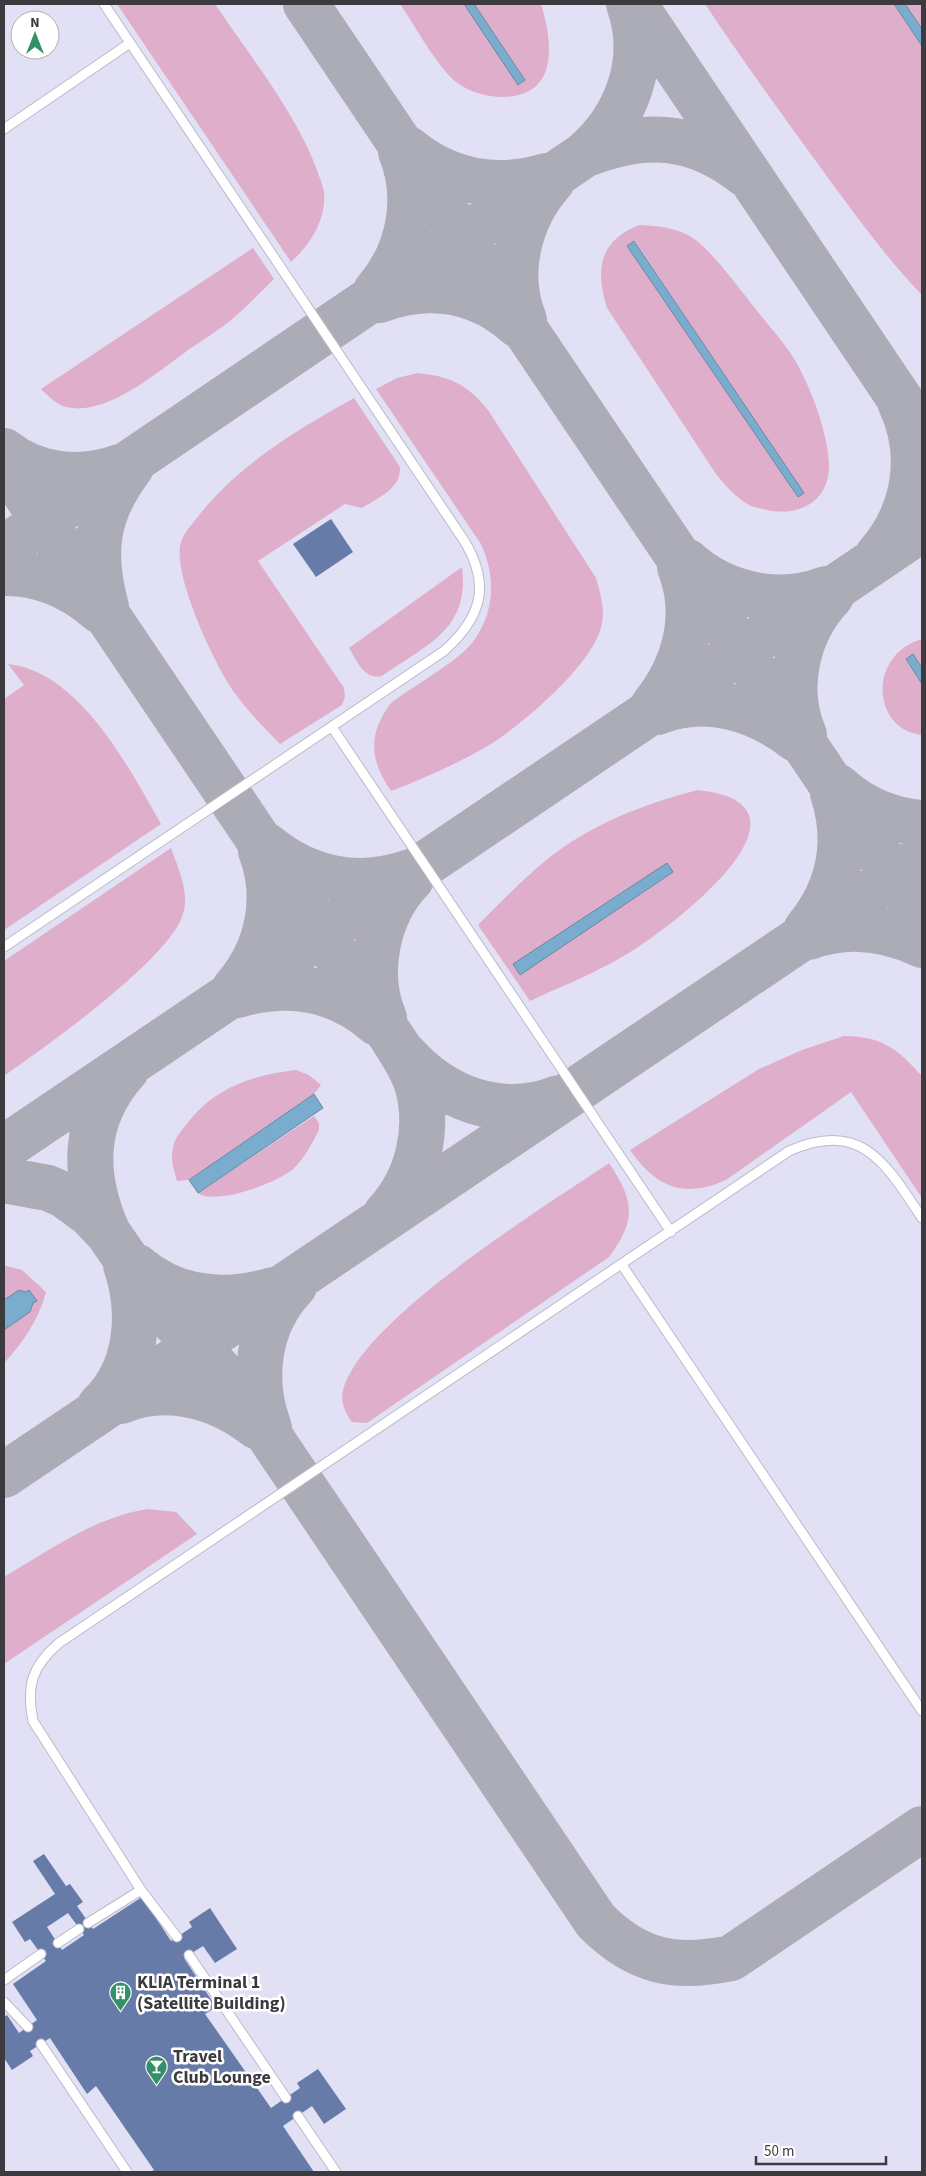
<svg xmlns="http://www.w3.org/2000/svg" width="926" height="2176" font-family="'Source Sans 3',sans-serif">
  <rect width="100%" height="100%" fill="#eeedfa"/>
  <!-- built -->
  <path fill="#e2e0f4" fill-rule="evenodd" d="M4 4H922V2172H4ZM20 20H50V50H20Z"/>
  <!-- green -->
  <path fill="#deaeca" fill-rule="evenodd" d="M117 4H215C249 55 298 115 318 173 320 179 323 186 324 192 326 220 311 244 291 262Z
    M400 4H464L519 85 525 80 474 4H541C553 43 559 96 503 97 487 97 469 92 456 82 435 64 416 27 400 4Z
    M705 4H894L922 46V295C888 260 860 221 831 182 788 123 745 64 705 4Z
    M905 4H922V29Z
    M639 225C659 226 681 228 697 241 716 257 731 278 747 298 761 317 778 335 791 354 809 381 828 433 829 464 830 501 800 517 767 510 761 508 754 508 749 505 735 497 726 486 716 474L607 308C595 270 599 241 639 225ZM635 241 803 493 798 497 628 246Z
    M253 248 274 279C262 291 250 303 238 314 224 327 207 337 191 348 160 370 107 417 66 407 56 404 48 396 41 389Z
    M418 373C450 376 468 385 488 410L596 578C600 592 605 608 602 623 596 662 524 723 491 744 459 763 425 778 391 791 369 759 368 734 391 703 413 686 457 662 472 643 495 613 496 577 481 544L376 389 397 378Z
    M354 398 400 467C401 489 379 497 362 508L345 504 258 561 344 688 345 697 342 705 280 744C266 729 249 713 237 696 217 671 171 573 181 542 183 535 189 528 193 523 234 467 295 431 354 398Z
    M462 567C470 630 426 645 382 676 364 680 357 661 349 648Z
    M922 639V668L913 654 906 659 922 684V735C872 730 867 655 922 639Z
    M8 664C79 671 130 769 161 824L4 930V699L24 685Z
    M698 790C835 805 665 933 622 957 593 974 560 987 530 1001L478 925C500 903 522 880 545 861 589 825 643 804 698 790Z
    M171 848C178 868 190 893 183 914 170 959 45 1047 4 1076V961Z
    M844 1036C884 1037 896 1048 922 1076V1198L851 1092 726 1180C683 1199 656 1187 630 1150L759 1069 802 1050Z
    M296 1070 309 1075 321 1085 314 1094 189 1180 177 1181C174 1170 170 1159 173 1148 174 1139 181 1131 186 1125 213 1088 252 1075 296 1070Z
    M314 1116 319 1123V1130C312 1144 304 1159 293 1169 277 1183 215 1206 198 1193Z
    M609 1163C634 1201 637 1219 609 1257L367 1423 352 1422C345 1413 340 1401 343 1390 362 1319 546 1206 609 1163Z
    M6 1266 22 1270 46 1292C39 1319 23 1343 4 1363V1267Z
    M148 1509 176 1512 197 1534 4 1664V1577C50 1550 95 1517 148 1509Z"/>
  <!-- water -->
  <path fill="#7aacce" stroke="#678aa3" d="M464 4H474L525 80 518 85Z
    M894 4H905L922 29V46Z
    M634 241 804 493 798 497 627 246Z
    M913 654 922 668V684L906 659Z
    M667 863 673 872 520 975 513 964Z
    M314 1094 323 1108 198 1193 189 1180Z
    M19 1290 26 1292 29 1290 37 1301 33 1303 30 1312 4 1330V1300Z"/>
  <g fill="none" stroke-linecap="round" stroke-linejoin="round">
    <!-- taxiway -->
    <path stroke="#acacb6" stroke-width="46" d="M306 4 922 919
      M634 4 922 432
      M408 149C448 182 497 191 546 176
      M584 155C644 131 693 133 745 174
      M376 291C409 253 420 199 401 152
      M379 300C429 282 478 289 518 325
      M524 320C505 273 519 218 552 181
      M4 451C37 477 81 481 120 467
      M4 462 393 1039C402 1053 412 1068 417 1084 430 1129 418 1180 386 1214
      M4 548 584 155C627 118 649 60 629 4
      M878 555C915 513 925 454 900 402
      M686 561C723 595 779 607 826 589
      M4 573C39 572 73 587 99 610
      M106 607C91 552 96 513 131 467
      M653 706C685 666 699 616 680 567
      M657 712C707 693 756 708 796 739
      M804 735C784 688 797 632 831 596
      M838 787C861 808 891 821 922 823
      M267 846C307 879 357 890 407 873
      M806 930C839 890 849 843 833 793
      M809 937C847 923 886 928 922 945
      M235 988C268 950 279 898 261 851
      M238 995C288 980 337 988 377 1023
      M384 1018C365 974 377 914 411 879
      M403 1053C443 1098 500 1121 559 1098
      M4 1148 922 529
      M4 1180 48 1188 64 1195 90 1214 108 1233 155 1301 242 1395 596 1921C637 1962 675 1970 731 1958L922 1829
      M108 1233C82 1175 82 1119 126 1070
      M137 1267C176 1300 225 1304 273 1290
      M121 1401C166 1382 219 1396 256 1426
      M100 1406C138 1370 142 1312 126 1265
      M269 1428C251 1380 257 1325 294 1286
      M4 1475 922 857"/>
  </g>
  <!-- building -->
  <path fill="#667ba7" fill-rule="evenodd" d="M331 519 353 552 316 577 293 544Z
    M44 1854 66 1886 70 1884 83 1902 77 1906 93 1929 142 1897 171 1941 192 1927 189 1922 210 1908 237 1949 215 1963 203 1946 184 1958 216 2007 205 2014 271 2108 300 2088 297 2083 318 2069 346 2109 324 2124 312 2106 283 2126 314 2172H150L154 2170 96 2086 87 2094 50 2038 30 2051 33 2056 12 2070 4 2058V2017L7 2015 19 2033 37 2020 13 1984 46 1961 30 1939 25 1942 12 1922 55 1894 33 1861ZM68 1913 84 1935 62 1950 47 1927Z"/>
  <g fill="none" stroke-linecap="round" stroke-linejoin="round">
    <defs>
      <path id="lane" d="M4 129 130 43
        M332 727 671 1232
        M4 947 444 651C481 618 491 586 465 542L104 4
        M622 1265 922 1711
        M88 1923 141 1890
        M177 1937 141 1890 33 1721C26 1686 32 1666 59 1643L789 1151C862 1119 886 1164 922 1218
        M58 1943 79 1929
        M189 1955 286 2098
        M4 1980 41 1954
        M4 2002 28 2027
        M41 2044 127 2172
        M298 2116 336 2172"/>
    </defs>
    <!-- lane casing -->
    <use href="#lane" stroke="#bcbac7" stroke-width="11"/>
    <!-- lane -->
    <use href="#lane" stroke="#fff" stroke-width="9"/>
  </g>
  <!-- icons -->
  <defs>
    <symbol id="building-pin" viewBox="-11 -11 22 30"><path d="M0 17L-7.5 6A9.5 9.5 0 1 1 7.5 6Z" fill="#339068" stroke="#fff"/><path d="M-4-6H4V6H1V3H-1V6H-4ZM-2.5-4.3h1.7v1.8h-1.7ZM.8-4.3h1.7v1.8H.8ZM-2.5-1h1.7V.8h-1.7ZM.8-1h1.7V.8H.8Z" fill="#fff"/></symbol>
    <symbol id="bar-pin" viewBox="-11 -11 22 30"><path d="M0 17L-7.5 6A9.5 9.5 0 1 1 7.5 6Z" fill="#339068" stroke="#fff"/><path d="M-6-5H6L.8 .8V4.5H3.5V6h-7V4.5H-.8V.8Z" fill="#fff"/></symbol>
  </defs>
  <g fill-rule="evenodd">
    <use href="#building-pin" x="108" y="1980" width="25" height="34"/>
    <use href="#bar-pin" x="144" y="2054" width="25" height="34"/>
  </g>
  <g text-anchor="middle" stroke-width="5" stroke-linejoin="round" paint-order="stroke">
    <!-- poi labels -->
    <g font-size="18" font-weight="bold" fill="#3a3a3f" stroke="#fff" text-anchor="start">
      <text x="137" y="1988">KLIA Terminal 1<tspan x="137" dy="21">(Satellite Building)</tspan></text>
      <text x="173" y="2062">Travel<tspan x="173" dy="21">Club Lounge</tspan></text>
    </g>
  </g>
  <!-- border -->
  <rect width="926" height="2176" fill="none" stroke="#3a3a3f" stroke-width="10"/>
  <!-- north arrow -->
  <g transform="translate(35 35)"><circle r="24" fill="#ffffff" stroke="#b0b0b2"/>
  <path d="M0-4L9 19L0 12L-9 19Z" fill="#339068"/>
  <text y="-8" font-size="14" font-weight="bold" text-anchor="middle" fill="#3a3a3f">N</text>
  </g>
  <!-- scale -->
  <path d="M756 2156v8h130v-8" fill="none" stroke="#3a3a3f" stroke-width="2.5"/>
  <text x="764" y="2156" font-size="15" fill="#3a3a3f" stroke="#ffffff" stroke-width="4" paint-order="stroke">50 m</text>
</svg>
